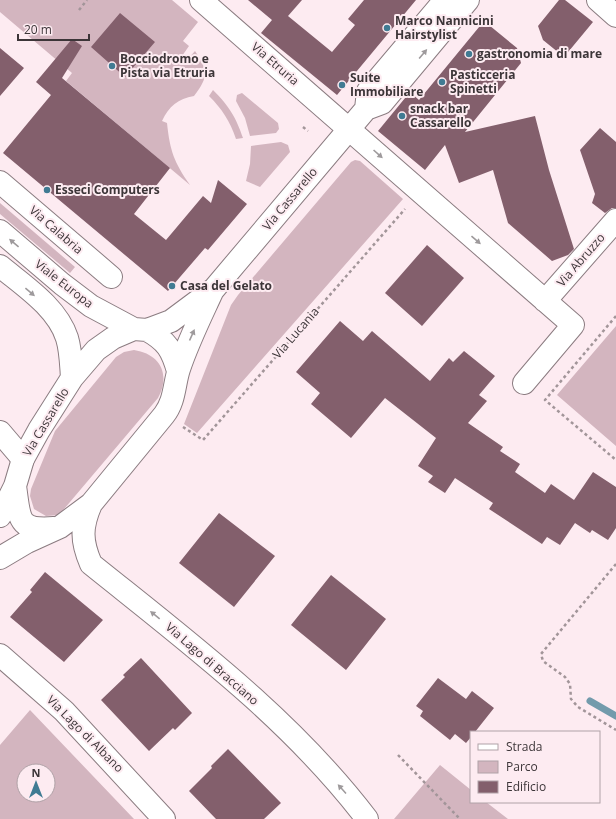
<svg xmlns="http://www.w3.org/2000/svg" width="616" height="819" font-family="'Open Sans',sans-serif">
  <rect width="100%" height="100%" fill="#fdebf1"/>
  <!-- green -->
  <path fill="#d3b5bf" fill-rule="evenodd" d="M0 0H172L198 22 183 41 189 46 182 56 187 60 195 51C208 71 209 76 194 96 178 99 169 106 162 121L167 123C170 151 174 162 190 185L66 81 72 73 0 12Z
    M213 90C229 106 236 117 243 138L236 139C230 121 222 109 209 96Z
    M242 93 278 123 279 129 276 133 250 136 245 118 236 101 237 95Z
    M281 142 288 145 290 152 260 187 246 181 250 164 251 146Z
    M355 160 360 161 403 199 197 433 184 424 231 305 238 295 351 162Z
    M0 203 75 267 70 273 0 214Z
    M616 326V446L557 395Z
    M134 350C160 354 171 374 158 398L59 515 46 516 34 509 30 496 31 489 55 431 116 357 124 352Z
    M30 710 134 819H0V745ZM24 771H48V795H24Z
    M440 765 471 790V802H486L508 819H394Z"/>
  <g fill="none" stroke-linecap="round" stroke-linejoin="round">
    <!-- stream -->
    <path stroke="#739bac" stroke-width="7" d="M590 701 616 716"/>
  </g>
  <!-- building -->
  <path fill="#835f6c" d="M248 0H302L288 16 332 52 355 25 348 19 364 0H416L337 95 261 33 272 20Z
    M559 0H565L593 22 564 57 543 40 538 26Z
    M120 13 155 42 125 77 91 47Z
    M484 21 517 48 521 63 465 132 535 116 549 170 574 249 568 255 552 261 508 223 493 170 459 183 445 145 425 170 378 131 410 92 419 100Z
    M72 39 82 46 62 78 170 168 134 214 166 240 203 196 211 203 218 180 247 204 208 250 205 248 168 291 3 153 51 95 36 82Z
    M0 48 24 68 0 96Z
    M600 128 616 142V208H612L605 213 592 203 595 194 580 150Z
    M427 245 464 278 422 326 385 293Z
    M340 321 363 341 372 331 430 381 449 358 453 362 464 351 495 376 479 395 487 401 468 423 503 447 500 451 520 464 515 472 545 493 551 484 574 500 593 472 616 487V528L608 540 592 530 590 533 575 523 560 545 547 537 542 544 489 509 493 503 455 478 445 493 428 482 433 476 418 466 436 438 385 398 351 438 311 404 320 393 296 372Z
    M219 513 275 556 234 607 179 563Z
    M45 572 103 620 64 662 10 617 32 592 30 590Z
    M331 575 386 619 346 670 291 625Z
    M141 658 192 713 175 730 173 728 149 751 101 700 125 677 123 675Z
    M438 678 466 699 472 691 494 708 475 732H471V737L466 743 455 734 450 740 420 716 423 711 416 706Z
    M228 749 281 803 264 819H216L189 791 212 768 211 766Z"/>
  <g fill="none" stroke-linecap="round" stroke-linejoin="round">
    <defs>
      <path id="street" d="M201 0 573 325 524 383
        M598 0 616 16
        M0 182 111 277
        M545 301 616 220
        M0 432 23 459
        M0 655 64 711 164 819"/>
      <path id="secondary" d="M366 109 368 91 445 0
        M0 231 62 284 91 306 134 329
        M0 266C24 286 57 307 67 338 71 351 71 365 72 378
        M147 330C167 341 172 350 178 371
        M15 486C20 518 16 531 54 528
        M91 504C81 527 81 541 91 564 188 642 291 719 367 819
        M0 516 15 486 23 459 39 430 72 378 96 350 113 338 134 329 147 330 171 321 214 289 366 109 382 103 468 0
        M0 558 27 542 60 527 91 504 164 415C175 401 174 384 179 369 188 342 200 318 212 292"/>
    </defs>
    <!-- street casing -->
    <use href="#street" stroke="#8b7c81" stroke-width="24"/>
    <!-- secondary casing -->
    <use href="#secondary" stroke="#8b7c81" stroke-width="24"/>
    <!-- path -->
    <path stroke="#a29599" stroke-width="2.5" stroke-dasharray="3 3" stroke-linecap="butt" d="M79 10 87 0
      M303 127 308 131
      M616 316 545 400 616 460
      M183 427 203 440 405 209
      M616 564 541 654 543 661 565 677 570 684 571 699 578 707 616 730
      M398 755 460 819"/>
    <!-- street -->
    <use href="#street" stroke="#fff" stroke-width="22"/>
    <!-- secondary -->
    <use href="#secondary" stroke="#fff" stroke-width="22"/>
  </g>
  <!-- one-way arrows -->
  <defs><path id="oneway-solid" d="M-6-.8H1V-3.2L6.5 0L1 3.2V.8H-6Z"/></defs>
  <g fill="#9e9a9c">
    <use href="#oneway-solid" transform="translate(423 54) rotate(-50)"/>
    <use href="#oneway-solid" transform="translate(378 154) rotate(42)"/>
    <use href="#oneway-solid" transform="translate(476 240) rotate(41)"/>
    <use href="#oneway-solid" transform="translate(14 243) rotate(-140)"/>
    <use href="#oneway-solid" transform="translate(30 292) rotate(40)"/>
    <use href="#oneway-solid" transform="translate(192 335) rotate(-66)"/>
    <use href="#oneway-solid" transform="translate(155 615) rotate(-141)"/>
    <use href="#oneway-solid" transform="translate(342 789) rotate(-132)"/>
  </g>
  <!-- markers -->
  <g fill="#407b93" stroke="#fdebf1" stroke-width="1.5">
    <circle cx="387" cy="28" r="4"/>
    <circle cx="469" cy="54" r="4"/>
    <circle cx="112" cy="66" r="4"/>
    <circle cx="442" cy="82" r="4"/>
    <circle cx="342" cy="85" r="4"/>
    <circle cx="402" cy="116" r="4"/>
    <circle cx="47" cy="190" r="4"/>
    <circle cx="172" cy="286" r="4"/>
  </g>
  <g text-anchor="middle" stroke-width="4" stroke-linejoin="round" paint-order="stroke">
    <!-- poi labels -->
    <g font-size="12" font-weight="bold" fill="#3c3538" stroke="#fdebf1" text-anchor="start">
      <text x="395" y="25">Marco Nannicini<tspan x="395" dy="14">Hairstylist</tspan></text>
      <text x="477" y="58">gastronomia di mare</text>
      <text x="120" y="63">Bocciodromo e<tspan x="120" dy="14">Pista via Etruria</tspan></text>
      <text x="450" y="79">Pasticceria<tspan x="450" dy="14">Spinetti</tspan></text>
      <text x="350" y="82">Suite<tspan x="350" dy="14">Immobiliare</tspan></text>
      <text x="410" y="113">snack bar<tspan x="410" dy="14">Cassarello</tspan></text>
      <text x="55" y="194">Esseci Computers</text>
      <text x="180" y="290">Casa del Gelato</text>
    </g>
    <!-- street labels -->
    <g font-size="12" fill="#3c3538" stroke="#fdebf1">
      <text transform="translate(275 64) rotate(41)" y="4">Via Etruria</text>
      <text transform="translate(290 199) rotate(-50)" y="4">Via Cassarello</text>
      <text transform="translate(56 230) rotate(41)" y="4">Via Calabria</text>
      <text transform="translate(581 260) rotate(-49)" y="4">Via Abruzzo</text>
      <text transform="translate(64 284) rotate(38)" y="4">Viale Europa</text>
      <text transform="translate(296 333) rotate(-49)" y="4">Via Lucania</text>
      <text transform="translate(46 422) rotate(-59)" y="4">Via Cassarello</text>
      <text transform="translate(212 664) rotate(41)" y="4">Via Lago di Bracciano</text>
      <text transform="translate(85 734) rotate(45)" y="4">Via Lago di Albano</text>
    </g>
  </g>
  <!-- legend -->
  <rect x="470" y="731" width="130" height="72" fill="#fdebf1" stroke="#b0a2a7"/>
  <rect x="478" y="744" width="20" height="6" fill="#ffffff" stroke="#b0a2a7"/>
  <text x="506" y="751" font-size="12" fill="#3c3538">Strada</text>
  <rect x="478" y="761" width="20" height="12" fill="#d3b5bf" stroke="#b0a2a7"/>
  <text x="506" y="771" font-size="12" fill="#3c3538">Parco</text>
  <rect x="478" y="781" width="20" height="12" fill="#835f6c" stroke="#b0a2a7"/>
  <text x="506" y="791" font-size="12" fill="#3c3538">Edificio</text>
  <!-- north arrow -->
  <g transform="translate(36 783)"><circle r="19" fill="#fdebf1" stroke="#b0a2a7"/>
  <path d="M0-3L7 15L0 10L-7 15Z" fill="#407b93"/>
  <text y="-6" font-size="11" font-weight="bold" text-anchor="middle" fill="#3c3538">N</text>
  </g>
  <!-- scale -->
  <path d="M18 34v6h71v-6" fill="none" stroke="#3c3538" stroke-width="2"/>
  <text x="24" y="34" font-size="12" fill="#3c3538" stroke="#fdebf1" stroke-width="3" paint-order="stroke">20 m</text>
</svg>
